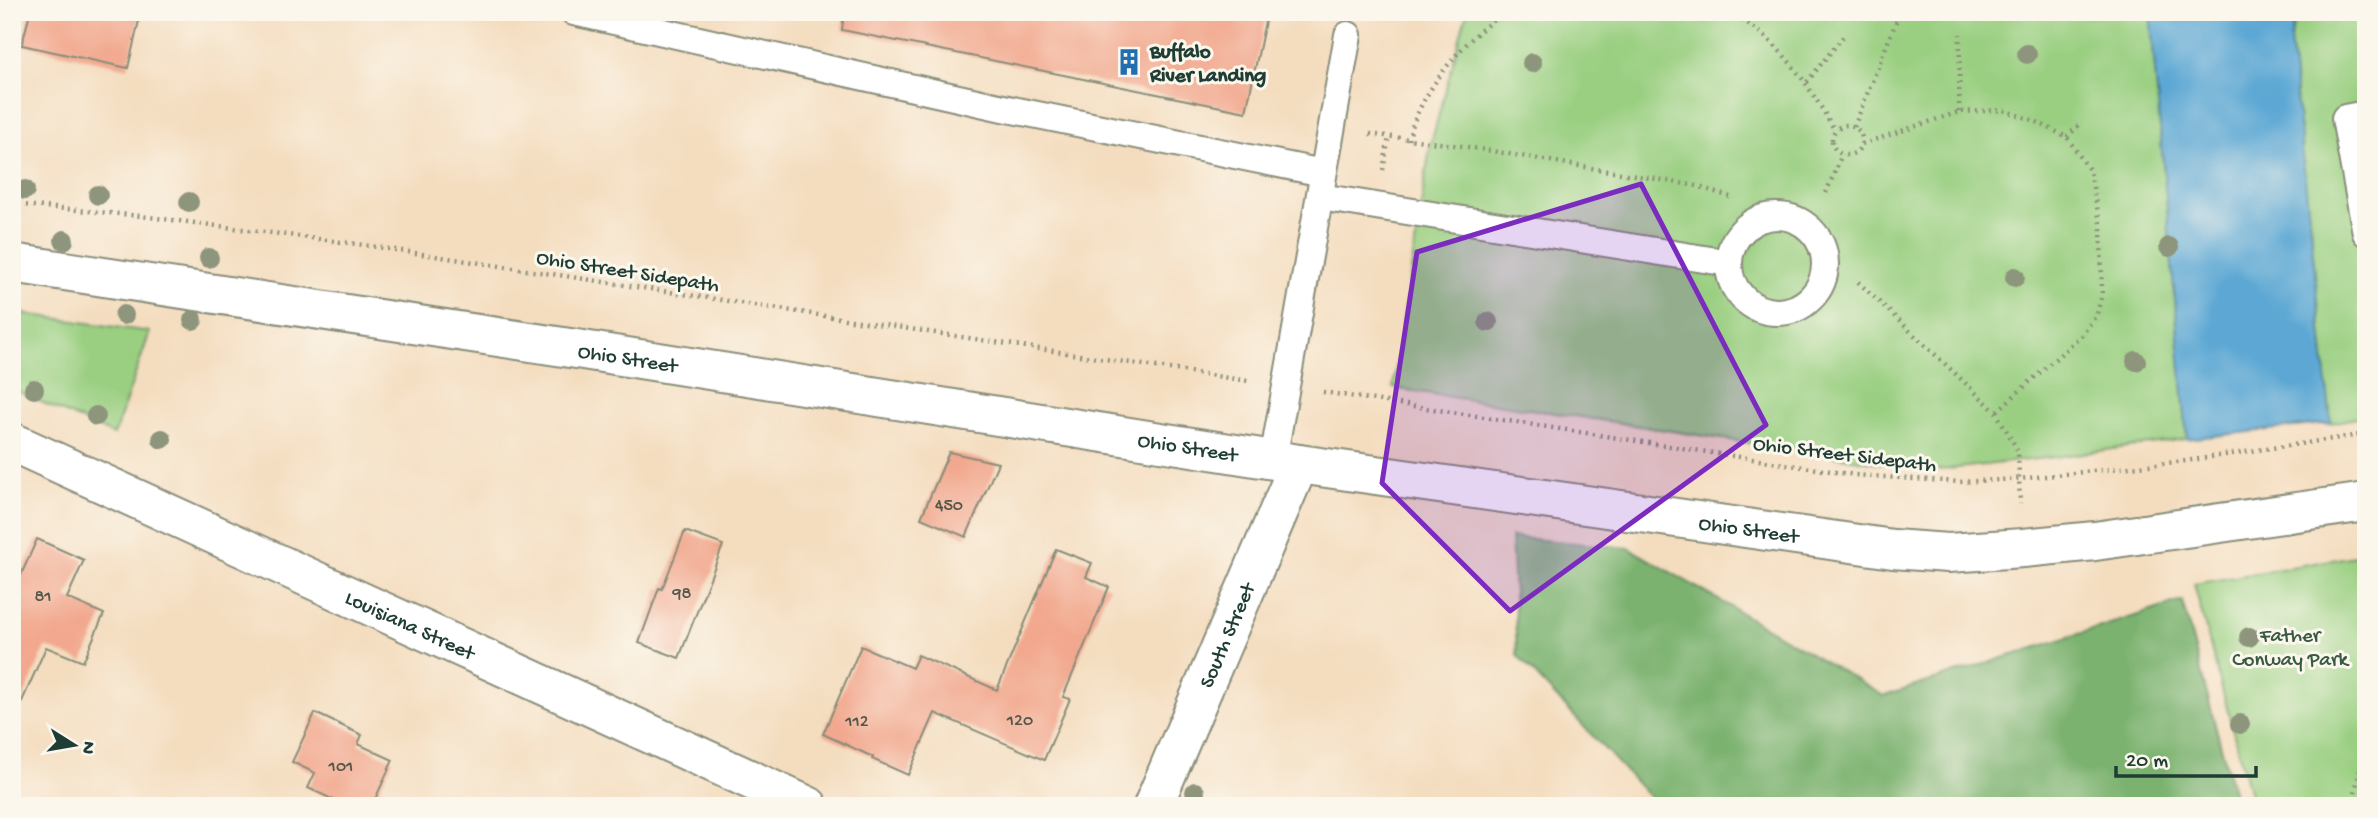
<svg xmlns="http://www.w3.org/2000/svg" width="2378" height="818" font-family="'Gochi Hand',sans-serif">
  <rect width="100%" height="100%" fill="#fbf7ec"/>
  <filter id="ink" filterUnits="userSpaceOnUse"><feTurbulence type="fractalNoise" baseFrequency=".0143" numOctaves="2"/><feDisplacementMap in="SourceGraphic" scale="14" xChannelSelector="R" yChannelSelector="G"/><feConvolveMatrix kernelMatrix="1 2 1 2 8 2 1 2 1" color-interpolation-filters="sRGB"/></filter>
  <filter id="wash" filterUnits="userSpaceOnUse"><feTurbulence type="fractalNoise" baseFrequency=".00686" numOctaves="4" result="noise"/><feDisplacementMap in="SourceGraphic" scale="28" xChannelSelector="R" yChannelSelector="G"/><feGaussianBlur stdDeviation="1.57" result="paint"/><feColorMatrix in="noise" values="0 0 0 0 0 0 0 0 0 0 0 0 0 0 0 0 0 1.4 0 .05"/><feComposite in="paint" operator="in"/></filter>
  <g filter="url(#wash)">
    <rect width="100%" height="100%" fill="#f4ddbf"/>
    <!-- green -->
    <path fill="#9acf81" stroke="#5c865a" stroke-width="2" d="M1467 12H2150L2187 439 2055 457 1931 471 1393 388 1430 147Z
      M2301 12H2366V416L2331 423 2290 39 2297 15Z
      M12 312 150 332 114 435 12 389Z
      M2366 554V806H2253L2194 584Z"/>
    <!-- forest -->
    <path fill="#7bb26f" stroke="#4d7852" stroke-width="2" d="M1511 537 1629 548 1884 696 2182 601 2237 806H1658L1517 655Z"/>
    <!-- water -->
    <path fill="#5ca7d4" stroke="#3e7284" stroke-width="2" d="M2150 12H2301L2297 15 2290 39 2331 423 2187 439Z"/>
    <g id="blocks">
      <!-- building -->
      <path fill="#f2a88e" d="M30 12H141L128 68 22 45Z
        M844 12H1267L1246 112 842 30Z
        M949 452 998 463 966 537 921 518Z
        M685 531 723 545 679 658 639 643 659 588 662 589Z
        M37 539 84 560 67 598 104 614 83 662 46 647 12 724V595Z
        M1056 549 1092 563 1086 577 1109 587 1063 697 1070 699 1044 760 935 713 908 775 872 759 873 757 823 734 861 646 912 668 918 655 997 690Z
        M315 713 362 735 358 744 393 760 372 806H347L308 788 315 773 292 762Z"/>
    </g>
  </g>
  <g filter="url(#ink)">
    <use href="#blocks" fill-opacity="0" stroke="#8a8d7a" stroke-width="2"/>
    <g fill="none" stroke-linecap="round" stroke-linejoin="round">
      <defs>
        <path id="lane" d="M574 12 1003 108 1323 173
          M2366 114 2345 118 2366 233
          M1320 197 1729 263
          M1729 264a48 48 0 1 1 96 0a48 48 0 1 1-96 0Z
          M1273 460 1348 35"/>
        <g id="street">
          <path id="s1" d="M1153 806 1299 464"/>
        </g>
        <g id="secondary">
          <path id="s2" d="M12 263 583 350 1299 464 1893 549 1948 553 2023 548 2095 541 2366 502"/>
          <path id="s3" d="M12 442 808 806"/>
        </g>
      </defs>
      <!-- lane casing -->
      <use href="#lane" stroke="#8a8d7a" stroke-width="30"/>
      <!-- street casing -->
      <use href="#street" stroke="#8a8d7a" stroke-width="42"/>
      <!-- secondary casing -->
      <use href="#secondary" stroke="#8a8d7a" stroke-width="42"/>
      <!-- path -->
      <path stroke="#8a8d7a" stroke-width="4.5" stroke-dasharray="2 5" stroke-linecap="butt" d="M1730 12C1782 42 1806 81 1835 131
        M2316 12 2317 15
        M1807 82 1845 34
        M1959 112 1960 34
        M1832 140a15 15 0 1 1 30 0a15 15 0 1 1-30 0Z
        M1854 127 1900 12
        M1370 134 1462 146 1697 186 1730 197
        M2067 137 2080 124
        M1409 140C1415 98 1469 32 1506 12
        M1862 144 1959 112 2003 110 2035 121 2067 137 2090 171 2101 228 2102 294 2097 314 2082 335 1996 412
        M1383 170 1389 137
        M1826 193 1842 154
        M12 204 141 216 357 244 1248 381
        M1858 282 1996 412 2018 451 2020 504
        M1323 392 1855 475 1959 482 2018 479 2185 461 2366 434
        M2363 547 2366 563
        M2352 806 2366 741"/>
      <!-- lane -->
      <use href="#lane" stroke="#fff" stroke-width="26"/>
      <!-- street -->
      <use href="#street" stroke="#fff" stroke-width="38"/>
      <!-- secondary -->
      <use href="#secondary" stroke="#fff" stroke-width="38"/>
    </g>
    <!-- trees -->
    <g fill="#8d957b">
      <circle cx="2027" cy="54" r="10"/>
      <circle cx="1532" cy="63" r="10"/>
      <circle cx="25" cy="190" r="10"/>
      <circle cx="98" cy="195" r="10"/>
      <circle cx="189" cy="202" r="10"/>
      <circle cx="64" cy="240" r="10"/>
      <circle cx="2169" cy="247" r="10"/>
      <circle cx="209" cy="258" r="10"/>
      <circle cx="2015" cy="277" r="10"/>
      <circle cx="124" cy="315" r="10"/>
      <circle cx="193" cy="320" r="10"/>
      <circle cx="1488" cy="322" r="10"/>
      <circle cx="2136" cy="361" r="10"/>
      <circle cx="34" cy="389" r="10"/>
      <circle cx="96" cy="416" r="10"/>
      <circle cx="162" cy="439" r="10"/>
      <circle cx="2249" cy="637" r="10"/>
      <circle cx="2240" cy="724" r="10"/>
      <circle cx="1195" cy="792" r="10"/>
    </g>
  </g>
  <!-- marked area -->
  <path fill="#7b2cbf" fill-opacity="0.2" stroke="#7b2cbf" stroke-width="5" stroke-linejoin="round" d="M1641 184 1766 425 1510 611 1382 483 1417 252Z"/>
  <!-- icons -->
  <defs>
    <symbol id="building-bare" viewBox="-9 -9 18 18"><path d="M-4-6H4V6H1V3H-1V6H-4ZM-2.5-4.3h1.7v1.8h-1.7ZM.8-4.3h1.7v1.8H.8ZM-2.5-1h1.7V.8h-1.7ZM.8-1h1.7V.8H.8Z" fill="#1f6fb2" stroke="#fbf7ec" stroke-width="2.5" paint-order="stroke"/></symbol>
  </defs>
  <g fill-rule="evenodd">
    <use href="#building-bare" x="1110" y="43" width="38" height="38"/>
  </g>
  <g text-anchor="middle" stroke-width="6" stroke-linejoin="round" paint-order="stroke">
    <!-- number labels -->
    <g font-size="18" fill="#54584a">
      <text x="949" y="510">450</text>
      <text x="682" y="598">98</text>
      <text x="43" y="601">81</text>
      <text x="1020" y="725">120</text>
      <text x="857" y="726">112</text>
      <text x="341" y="771">101</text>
    </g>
    <!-- poi labels -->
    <g font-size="21" font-weight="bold" fill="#1f3d34" stroke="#fbf7ec" text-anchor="start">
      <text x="1150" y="57">Buffalo<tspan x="1150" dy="24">River Landing</tspan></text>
    </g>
    <!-- street labels -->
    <g font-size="21" fill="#1f3d34" stroke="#fbf7ec">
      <text transform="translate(628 270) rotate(9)" y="7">Ohio Street Sidepath</text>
      <text dy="7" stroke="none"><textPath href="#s2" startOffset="623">Ohio Street</textPath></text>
      <text dy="7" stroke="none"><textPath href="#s2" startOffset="1190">Ohio Street</textPath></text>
      <text transform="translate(1845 453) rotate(7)" y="7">Ohio Street Sidepath</text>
      <text dy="7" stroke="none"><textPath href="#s2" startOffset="1757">Ohio Street</textPath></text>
      <text dy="7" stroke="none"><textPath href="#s3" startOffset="438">Louisiana Street</textPath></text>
      <text dy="7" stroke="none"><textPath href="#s1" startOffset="186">South Street</textPath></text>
    </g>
    <!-- park labels -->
    <g font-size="21" fill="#385a43" stroke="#fbf7ec">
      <text x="2290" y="641">Father<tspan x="2290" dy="24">Conway Park</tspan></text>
    </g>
  </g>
  <!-- margin -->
  <rect width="2378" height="818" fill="none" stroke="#fbf7ec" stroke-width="42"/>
  <!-- north arrow -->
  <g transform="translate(74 745) rotate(101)" stroke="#fbf7ec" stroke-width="5" paint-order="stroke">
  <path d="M0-5L12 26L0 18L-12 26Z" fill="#1f3d34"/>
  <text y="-10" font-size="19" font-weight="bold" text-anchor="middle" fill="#1f3d34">N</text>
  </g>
  <!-- scale -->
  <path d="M2116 766v10h140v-10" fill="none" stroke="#1f3d34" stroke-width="3.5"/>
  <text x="2126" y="766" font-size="21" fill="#1f3d34" stroke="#fbf7ec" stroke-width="5" paint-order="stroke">20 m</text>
</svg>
